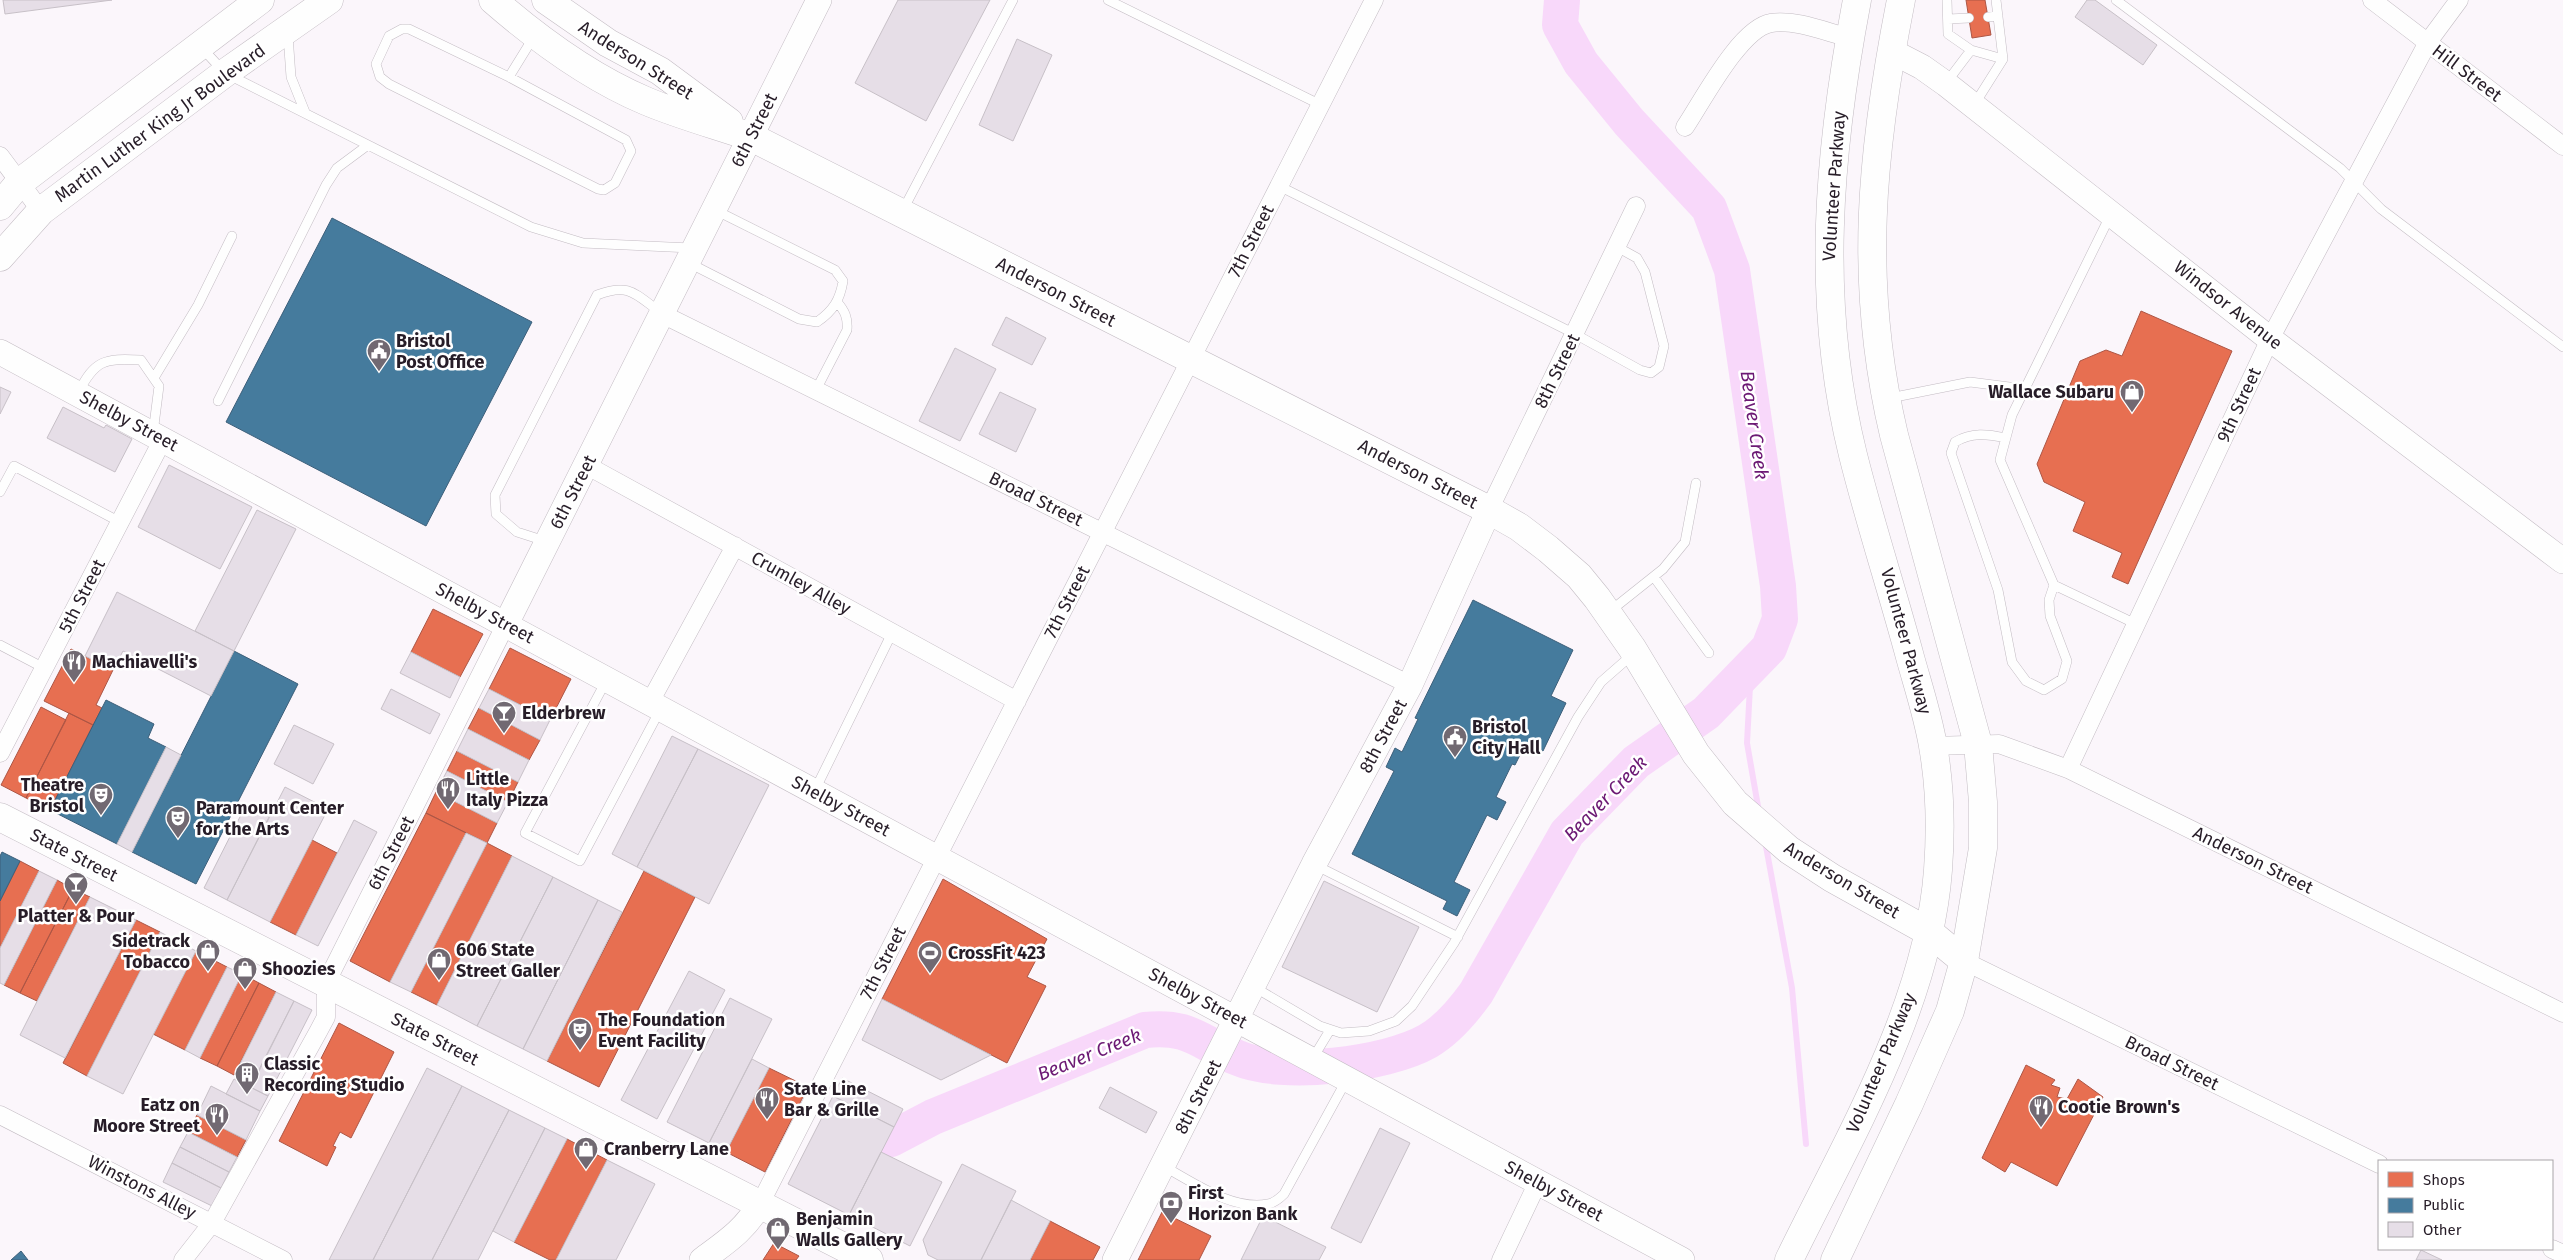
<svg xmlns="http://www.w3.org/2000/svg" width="2563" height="1260" font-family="'Fira Sans',sans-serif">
  <rect width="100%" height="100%" fill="#fbf6fb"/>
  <!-- shops -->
  <path fill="#e76f51" stroke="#ad5645" d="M1966 0H1985L1991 35 1972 38Z
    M2141 311 2232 351 2128 584 2112 577 2122 553 2073 531 2085 502 2044 482 2037 464 2080 361 2106 350 2122 356Z
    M433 609 483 634 460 677 411 652Z
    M510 648 571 679 550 720 489 689Z
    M71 649 113 670 96 705 102 708 93 725 44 701Z
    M41 707 66 720 26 798 1 785Z
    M479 708 540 740 529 760 468 729Z
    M69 713 93 725 50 810 26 798Z
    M457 751 518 782 508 802 447 771Z
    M436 792 497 823 487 843 426 813Z
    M426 813 466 833 390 982 350 961Z
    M312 840 337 853 296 935 270 922Z
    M487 843 512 856 437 1005 411 992Z
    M20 861 39 871 0 948V901Z
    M644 871 695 897 599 1087 547 1061Z
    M943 879 1047 939 1027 977 1046 986 1007 1063 882 999Z
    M57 880 73 889 20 993 4 985Z
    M73 889 90 897 37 1001 20 993Z
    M136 920 160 932 87 1076 63 1063Z
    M196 951 227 967 185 1050 153 1034Z
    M242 974 259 983 217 1066 200 1058Z
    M259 983 276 992 234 1075 217 1066Z
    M339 1023 394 1052 351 1138 340 1132 333 1146 336 1147 327 1166 279 1141Z
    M2026 1065 2055 1080 2051 1085 2060 1088 2057 1097 2067 1099 2078 1079 2103 1097 2057 1186 2011 1162 2005 1172 1982 1158Z
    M769 1068 808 1087 765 1172 726 1152Z
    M197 1115 246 1140 237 1157 188 1132Z
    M567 1139 607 1160 556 1260H550L514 1242Z
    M1162 1212 1211 1236 1199 1260H1138Z
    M1050 1221 1100 1247 1093 1260H1030Z
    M774 1243 799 1256 796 1260H763Z"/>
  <!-- public -->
  <path fill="#457b9d" stroke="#3c5f7a" d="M332 218 532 322 426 526 226 422Z
    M1473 600 1573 650 1551 696 1566 703 1543 751 1526 743 1515 765 1512 764 1496 797 1506 802 1497 820 1487 815 1454 882 1470 890 1457 916 1443 909 1447 901 1352 854 1394 771 1386 767 1395 748 1402 752 1418 719 1415 718Z
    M234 651 298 684 196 884 132 852Z
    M106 700 154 724 148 738 166 747 117 844 50 810Z
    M2 852 20 861 0 901V856Z
    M21 1251 28 1260H11Z"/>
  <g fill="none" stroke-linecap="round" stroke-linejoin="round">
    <!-- stream -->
    <path stroke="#f8d8fa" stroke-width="6" d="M1751 667 1747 743 1759 812
      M1765 841 1792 988 1806 1144"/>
    <!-- river -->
    <path stroke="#f8d8fa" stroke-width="36" d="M891 1139 933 1117 1145 1030C1191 1025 1199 1043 1238 1058 1282 1077 1386 1065 1428 1041 1447 1030 1463 1011 1476 993L1567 833 1636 762 1706 713 1769 648 1780 619 1778 586 1732 270 1709 208 1629 122 1581 63 1560 25 1562 0"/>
  </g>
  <!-- building -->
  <path fill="#e6dee7" stroke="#c7c0c7" d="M3 0H112L5 14Z
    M898 0H990L926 121 855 83Z
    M2087 0H2095L2157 45 2143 65 2075 17Z
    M1017 39 1052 55 1013 141 979 125Z
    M1006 317 1046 338 1032 365 992 345Z
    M955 348 996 369 960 441 919 421Z
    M0 387 11 392 0 414Z
    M1000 392 1036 409 1016 452 979 434Z
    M63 407 104 428 106 425 132 439 115 472 47 438Z
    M169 465 252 507 220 569 138 527Z
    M257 510 296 529 234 651 195 631Z
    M117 592 234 651 211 696 123 651 113 670 85 656Z
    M411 652 460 677 450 698 400 673Z
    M391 689 440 714 430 734 381 709Z
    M489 689 550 720 540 740 479 708Z
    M294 725 334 744 313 784 274 764Z
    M468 729 529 760 518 782 457 751Z
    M672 736 698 749 637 867 612 854Z
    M166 747 181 755 132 852 117 844Z
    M698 749 769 785 709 904 637 867Z
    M447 771 508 802 497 823 436 792Z
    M285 787 328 809 270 922 227 900Z
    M246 805 269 817 227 900 204 888Z
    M354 820 377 832 318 946 296 935Z
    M466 833 487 843 411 992 390 982Z
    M512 856 553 877 477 1026 437 1005Z
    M39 871 57 880 4 985 0 983V948Z
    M553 877 598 900 523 1049 477 1026Z
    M1324 881 1419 927 1377 1012 1282 967Z
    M90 897 136 920 65 1058 20 1035Z
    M598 900 622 912 547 1061 523 1049Z
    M160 932 196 951 123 1094 87 1076Z
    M227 967 242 974 200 1058 185 1050Z
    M689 971 725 990 657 1119 621 1100Z
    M276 992 294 1001 257 1075 239 1066Z
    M730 998 772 1019 709 1143 667 1122Z
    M882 999 991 1055 941 1080 862 1040Z
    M294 1001 312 1010 268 1096 250 1087Z
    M752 1059 769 1068 726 1152 709 1143Z
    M427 1068 462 1086 373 1260H329Z
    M842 1078 903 1109 894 1127 833 1096Z
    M234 1079 268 1096 260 1111 226 1094Z
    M211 1086 260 1111 246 1140 197 1115Z
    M462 1086 509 1110 432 1260H373Z
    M1110 1087 1157 1112 1146 1133 1099 1108Z
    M833 1096 894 1127 849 1215 788 1184Z
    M509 1110 545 1128 478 1260H432Z
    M545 1128 567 1139 514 1242 493 1231Z
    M1380 1128 1410 1143 1361 1243 1331 1228Z
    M188 1132 237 1157 229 1172 180 1147Z
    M180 1147 229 1172 221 1188 172 1163Z
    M881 1152 942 1182 910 1246 849 1215Z
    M607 1160 655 1184 616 1260H556Z
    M172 1163 221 1188 212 1206 163 1182Z
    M962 1164 1016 1191 981 1260H938L928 1255 923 1240Z
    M1011 1200 1050 1221 1030 1260H981Z
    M1263 1216 1326 1247 1319 1260H1241Z
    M2421 1250 2442 1260H2416Z"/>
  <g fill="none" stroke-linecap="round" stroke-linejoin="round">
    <defs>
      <path id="lane" d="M1108 0 1321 105
        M1947 0 1948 34 1971 50 2003 59
        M2116 0 2340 168 2381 209 2563 347
        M1988 17 1998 16
        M1948 19 1969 18
        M402 29H409L509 77 626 140 631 151 615 183 604 190 598 189 389 84 380 77 376 64 389 36Z
        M288 35 291 77 305 112
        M202 48 225 73 531 227 583 243 691 248
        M509 77 533 38
        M1946 83 1971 50
        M1974 105 2003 59 1996 0
        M1279 186 1575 334 1640 370 1651 373 1659 367 1664 346 1645 272 1637 258 1617 247
        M903 210 1013 0
        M2110 216 2012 415 2000 460 2054 585 2136 624
        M689 263 799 319 817 322C833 311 840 300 843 281L835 270 715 210
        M154 378 198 305 232 236
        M816 390 847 330C848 318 845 311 837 302
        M78 393C95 360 104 358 141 360L159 386 153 433
        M1890 398 1970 382 2025 389
        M218 401 326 185 337 168 368 145
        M2006 438C1987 434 1972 432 1955 442L1951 453 1998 590 2012 662 2026 681 2044 690 2062 679 2067 661 2050 616 2049 600 2054 585
        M0 492 14 466 120 522
        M545 541 517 532 496 514 495 495 597 295C629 283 634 293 660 312
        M1654 577 1709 653
        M1609 612 1663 569 1685 542 1696 483
        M0 645 44 668
        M606 681 525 833 580 861 660 710
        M815 790 892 633
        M1315 865 1458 937
        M1254 987 1320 1026 1341 1033 1369 1031 1396 1021 1412 1006 1454 943 1578 717 1601 682 1633 654
        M1313 1058 1330 1030
        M1163 1166C1193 1182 1232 1211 1268 1204 1273 1203 1280 1198 1284 1194L1346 1081"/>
      <path id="street" d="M2372 0 2563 146
        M1685 127C1702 102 1740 28 1771 23 1796 19 1826 32 1850 38
        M0 156 41 211
        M662 314 1410 685
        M586 465 1017 701
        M1489 510 1636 206
        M650 702 735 546
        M1933 746 1999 744 2068 769 2563 1013
        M0 753 163 439
        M2068 769 2270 339 2428 42 2459 0
        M1964 961 2379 1164
        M0 1115 283 1260
        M760 1204 1374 0
        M2552 1249 2563 1254
        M183 1260 212 1223 318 1032 326 1017V983L506 624
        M1501 1260 1538 1182"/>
      <path id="secondary" d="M1891 51 1922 67 1946 84 2270 339 2563 561
        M0 352 1682 1260
        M506 624 819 0
        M702 1260C726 1242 744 1231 760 1204
        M1115 1260 1314 864 1410 685 1489 510"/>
      <path id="primary" d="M0 206 19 183 260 0
        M0 257 41 211 225 73 329 0
        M0 817 869 1260"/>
      <path id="highway" d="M493 0C539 40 589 77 646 101 679 115 716 125 751 137L1489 510 1519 527 1548 549 1579 576 1597 598 1632 648 1696 754 1735 803 1789 850 1832 878 1929 932 1964 961
        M546 0 608 43 660 71 729 122
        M1789 1260C1848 1139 1928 1006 1938 870 1941 830 1940 786 1933 746 1928 716 1918 686 1910 657 1892 590 1870 523 1853 455 1815 302 1828 153 1857 0
        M1835 1260 1909 1104 1950 1011 1964 961 1983 848V802L1978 744 1894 435C1858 283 1871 152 1901 0"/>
    </defs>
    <!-- lane casing -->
    <use href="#lane" stroke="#c3bcc3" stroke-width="10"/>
    <!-- street casing -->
    <use href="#street" stroke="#c3bcc3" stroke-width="19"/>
    <!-- secondary casing -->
    <use href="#secondary" stroke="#c3bcc3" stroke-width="26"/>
    <!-- primary casing -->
    <use href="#primary" stroke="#c3bcc3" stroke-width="29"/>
    <!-- highway casing -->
    <use href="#highway" stroke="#c3bcc3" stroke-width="29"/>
    <!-- lane -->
    <use href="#lane" stroke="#fefefe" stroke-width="9"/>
    <!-- street -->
    <use href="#street" stroke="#fefefe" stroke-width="18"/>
    <!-- secondary -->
    <use href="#secondary" stroke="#fefefe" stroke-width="25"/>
    <!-- primary -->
    <use href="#primary" stroke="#fefefe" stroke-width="28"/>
    <!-- highway -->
    <use href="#highway" stroke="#fefefe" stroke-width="28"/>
  </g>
  <!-- icons -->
  <defs>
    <symbol id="civic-pin" viewBox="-11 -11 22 30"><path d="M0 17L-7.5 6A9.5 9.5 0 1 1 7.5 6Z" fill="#716972" stroke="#fff"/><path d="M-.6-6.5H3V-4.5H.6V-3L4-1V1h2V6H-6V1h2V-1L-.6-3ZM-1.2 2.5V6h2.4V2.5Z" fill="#fff"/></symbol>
    <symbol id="shop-pin" viewBox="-11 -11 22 30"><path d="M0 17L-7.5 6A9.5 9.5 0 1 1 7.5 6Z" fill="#716972" stroke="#fff"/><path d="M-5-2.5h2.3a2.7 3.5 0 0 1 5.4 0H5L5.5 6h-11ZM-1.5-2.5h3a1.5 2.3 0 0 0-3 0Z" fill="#fff"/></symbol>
    <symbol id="restaurant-pin" viewBox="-11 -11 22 30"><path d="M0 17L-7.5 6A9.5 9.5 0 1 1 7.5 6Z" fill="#716972" stroke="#fff"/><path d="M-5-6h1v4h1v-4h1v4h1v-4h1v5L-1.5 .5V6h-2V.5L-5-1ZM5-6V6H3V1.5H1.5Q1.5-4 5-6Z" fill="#fff"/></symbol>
    <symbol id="bar-pin" viewBox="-11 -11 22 30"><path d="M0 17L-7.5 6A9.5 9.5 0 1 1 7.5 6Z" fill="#716972" stroke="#fff"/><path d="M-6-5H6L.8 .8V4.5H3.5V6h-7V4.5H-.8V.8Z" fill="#fff"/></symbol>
    <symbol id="theatre-pin" viewBox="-11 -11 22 30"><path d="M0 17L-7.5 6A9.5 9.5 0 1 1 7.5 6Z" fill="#716972" stroke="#fff"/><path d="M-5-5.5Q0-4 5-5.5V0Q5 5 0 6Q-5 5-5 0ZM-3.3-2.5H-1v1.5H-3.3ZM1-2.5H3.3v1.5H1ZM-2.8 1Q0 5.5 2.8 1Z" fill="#fff"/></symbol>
    <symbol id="stadium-pin" viewBox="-11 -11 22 30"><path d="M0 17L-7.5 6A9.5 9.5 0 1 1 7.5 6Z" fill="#716972" stroke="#fff"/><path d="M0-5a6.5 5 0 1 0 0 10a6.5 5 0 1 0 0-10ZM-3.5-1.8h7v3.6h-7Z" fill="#fff"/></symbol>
    <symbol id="building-pin" viewBox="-11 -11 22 30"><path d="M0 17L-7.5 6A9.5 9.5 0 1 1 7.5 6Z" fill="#716972" stroke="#fff"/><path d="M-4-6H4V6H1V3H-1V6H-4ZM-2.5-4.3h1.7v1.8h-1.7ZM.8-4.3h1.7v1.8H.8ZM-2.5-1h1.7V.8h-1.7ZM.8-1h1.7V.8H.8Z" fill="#fff"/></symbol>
    <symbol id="bank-pin" viewBox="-11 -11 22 30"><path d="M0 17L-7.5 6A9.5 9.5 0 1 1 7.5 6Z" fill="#716972" stroke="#fff"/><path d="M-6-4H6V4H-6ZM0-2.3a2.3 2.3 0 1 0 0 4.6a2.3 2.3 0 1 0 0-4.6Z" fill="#fff"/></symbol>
  </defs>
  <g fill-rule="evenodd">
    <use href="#civic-pin" x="365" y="337" width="28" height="38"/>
    <use href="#shop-pin" x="2118" y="378" width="28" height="38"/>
    <use href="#restaurant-pin" x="60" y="648" width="28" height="38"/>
    <use href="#bar-pin" x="490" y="699" width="28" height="38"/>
    <use href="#civic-pin" x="1441" y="723" width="28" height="38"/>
    <use href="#restaurant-pin" x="434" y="775" width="28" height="38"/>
    <use href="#theatre-pin" x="87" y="781" width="28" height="38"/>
    <use href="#theatre-pin" x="164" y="804" width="28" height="38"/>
    <use href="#bar-pin" x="62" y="870" width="28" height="38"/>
    <use href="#shop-pin" x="194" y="937" width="28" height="38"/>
    <use href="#stadium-pin" x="916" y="939" width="28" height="38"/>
    <use href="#shop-pin" x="425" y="946" width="28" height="38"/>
    <use href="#shop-pin" x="231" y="955" width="28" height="38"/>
    <use href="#theatre-pin" x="566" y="1016" width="28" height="38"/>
    <use href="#building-pin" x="233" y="1060" width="28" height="38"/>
    <use href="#restaurant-pin" x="753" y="1085" width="28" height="38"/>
    <use href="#restaurant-pin" x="2027" y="1093" width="28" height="38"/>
    <use href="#restaurant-pin" x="203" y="1101" width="28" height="38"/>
    <use href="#shop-pin" x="572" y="1135" width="28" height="38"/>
    <use href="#bank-pin" x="1157" y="1189" width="28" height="38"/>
    <use href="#shop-pin" x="764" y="1215" width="28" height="38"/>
  </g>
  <g text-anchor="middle" stroke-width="5" stroke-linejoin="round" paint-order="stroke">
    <!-- street labels -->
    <g font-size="18" fill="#271d28" stroke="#fff">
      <text transform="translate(636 60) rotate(32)" y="6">Anderson Street</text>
      <text transform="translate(2467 73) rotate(37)" y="6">Hill Street</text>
      <text transform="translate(160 123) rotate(-36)" y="6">Martin Luther King Jr Boulevard</text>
      <text transform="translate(754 130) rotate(-63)" y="6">6th Street</text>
      <text transform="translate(1834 186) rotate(-86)" y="6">Volunteer Parkway</text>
      <text transform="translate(1251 241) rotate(-63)" y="6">7th Street</text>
      <text transform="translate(1056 292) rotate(27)" y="6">Anderson Street</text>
      <text transform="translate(2228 305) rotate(38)" y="6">Windsor Avenue</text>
      <text transform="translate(1557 371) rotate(-64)" y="6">8th Street</text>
      <text transform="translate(2239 405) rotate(-65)" y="6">9th Street</text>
      <text transform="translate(129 421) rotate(28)" y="6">Shelby Street</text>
      <text transform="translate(1418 474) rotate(27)" y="6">Anderson Street</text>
      <text transform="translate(573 492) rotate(-63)" y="6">6th Street</text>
      <text transform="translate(1036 499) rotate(26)" y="6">Broad Street</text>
      <text transform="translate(801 583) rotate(29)" y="6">Crumley Alley</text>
      <text transform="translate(82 596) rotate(-63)" y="6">5th Street</text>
      <text transform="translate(1067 602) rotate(-63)" y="6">7th Street</text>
      <text transform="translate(485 613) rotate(28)" y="6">Shelby Street</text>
      <text transform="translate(1906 641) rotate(75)" y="6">Volunteer Parkway</text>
      <text transform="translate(1383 736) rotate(-62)" y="6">8th Street</text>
      <text transform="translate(841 806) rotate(28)" y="6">Shelby Street</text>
      <text transform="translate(391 853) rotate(-63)" y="6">6th Street</text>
      <text transform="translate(74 855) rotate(27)" y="6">State Street</text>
      <text transform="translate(2253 860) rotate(26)" y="6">Anderson Street</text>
      <text transform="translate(1842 880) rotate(31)" y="6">Anderson Street</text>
      <text transform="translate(883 963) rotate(-63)" y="6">7th Street</text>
      <text transform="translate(1198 998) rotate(28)" y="6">Shelby Street</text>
      <text transform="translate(435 1039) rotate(27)" y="6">State Street</text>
      <text transform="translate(1881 1063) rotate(-67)" y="6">Volunteer Parkway</text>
      <text transform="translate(2172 1063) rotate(26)" y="6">Broad Street</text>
      <text transform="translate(1198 1097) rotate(-63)" y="6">8th Street</text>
      <text transform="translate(142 1187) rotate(27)" y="6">Winstons Alley</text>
      <text transform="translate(1554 1191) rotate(28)" y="6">Shelby Street</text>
    </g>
    <!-- poi labels -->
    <g font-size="18" font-weight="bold" fill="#271d28" stroke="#fff" text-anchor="start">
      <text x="396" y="347">Bristol<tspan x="396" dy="21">Post Office</tspan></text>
      <text x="2114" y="398" text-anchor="end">Wallace Subaru</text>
      <text x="92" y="668">Machiavelli's</text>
      <text x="522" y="719">Elderbrew</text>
      <text x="1472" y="733">Bristol<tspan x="1472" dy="21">City Hall</tspan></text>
      <text x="466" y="785">Little<tspan x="466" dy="21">Italy Pizza</tspan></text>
      <text x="84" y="791" text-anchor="end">Theatre<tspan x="84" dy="21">Bristol</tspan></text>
      <text x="196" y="814">Paramount Center<tspan x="196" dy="21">for the Arts</tspan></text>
      <text x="76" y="922" text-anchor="middle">Platter &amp; Pour</text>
      <text x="190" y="947" text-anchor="end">Sidetrack<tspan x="190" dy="21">Tobacco</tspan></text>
      <text x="456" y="956">606 State<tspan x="456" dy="21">Street Galler</tspan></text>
      <text x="948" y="959">CrossFit 423</text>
      <text x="262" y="975">Shoozies</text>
      <text x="598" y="1026">The Foundation<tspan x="598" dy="21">Event Facility</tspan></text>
      <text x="264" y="1070">Classic<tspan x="264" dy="21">Recording Studio</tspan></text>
      <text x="784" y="1095">State Line<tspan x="784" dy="21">Bar &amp; Grille</tspan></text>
      <text x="200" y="1111" text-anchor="end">Eatz on<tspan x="200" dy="21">Moore Street</tspan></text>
      <text x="2058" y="1113">Cootie Brown's</text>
      <text x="604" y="1155">Cranberry Lane</text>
      <text x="1188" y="1199">First<tspan x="1188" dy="21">Horizon Bank</tspan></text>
      <text x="796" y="1225">Benjamin<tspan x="796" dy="21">Walls Gallery</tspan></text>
    </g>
    <!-- water labels -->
    <g font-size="19" font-style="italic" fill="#6c1974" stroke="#fff">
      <text transform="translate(1755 425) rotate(82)" y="7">Beaver Creek</text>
      <text transform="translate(1605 798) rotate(-46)" y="7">Beaver Creek</text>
      <text transform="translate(1089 1054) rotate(-22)" y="7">Beaver Creek</text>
    </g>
  </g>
  <!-- legend -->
  <rect x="2378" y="1160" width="175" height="90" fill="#ffffff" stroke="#a9a5a9"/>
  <rect x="2388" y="1172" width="25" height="15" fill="#e76f51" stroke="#a9a5a9"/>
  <text x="2423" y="1185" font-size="15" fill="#271d28">Shops</text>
  <rect x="2388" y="1198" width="25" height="15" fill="#457b9d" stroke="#a9a5a9"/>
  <text x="2423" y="1210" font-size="15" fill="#271d28">Public</text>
  <rect x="2388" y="1222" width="25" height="15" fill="#e6dee7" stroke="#a9a5a9"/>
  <text x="2423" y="1235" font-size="15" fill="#271d28">Other</text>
</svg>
